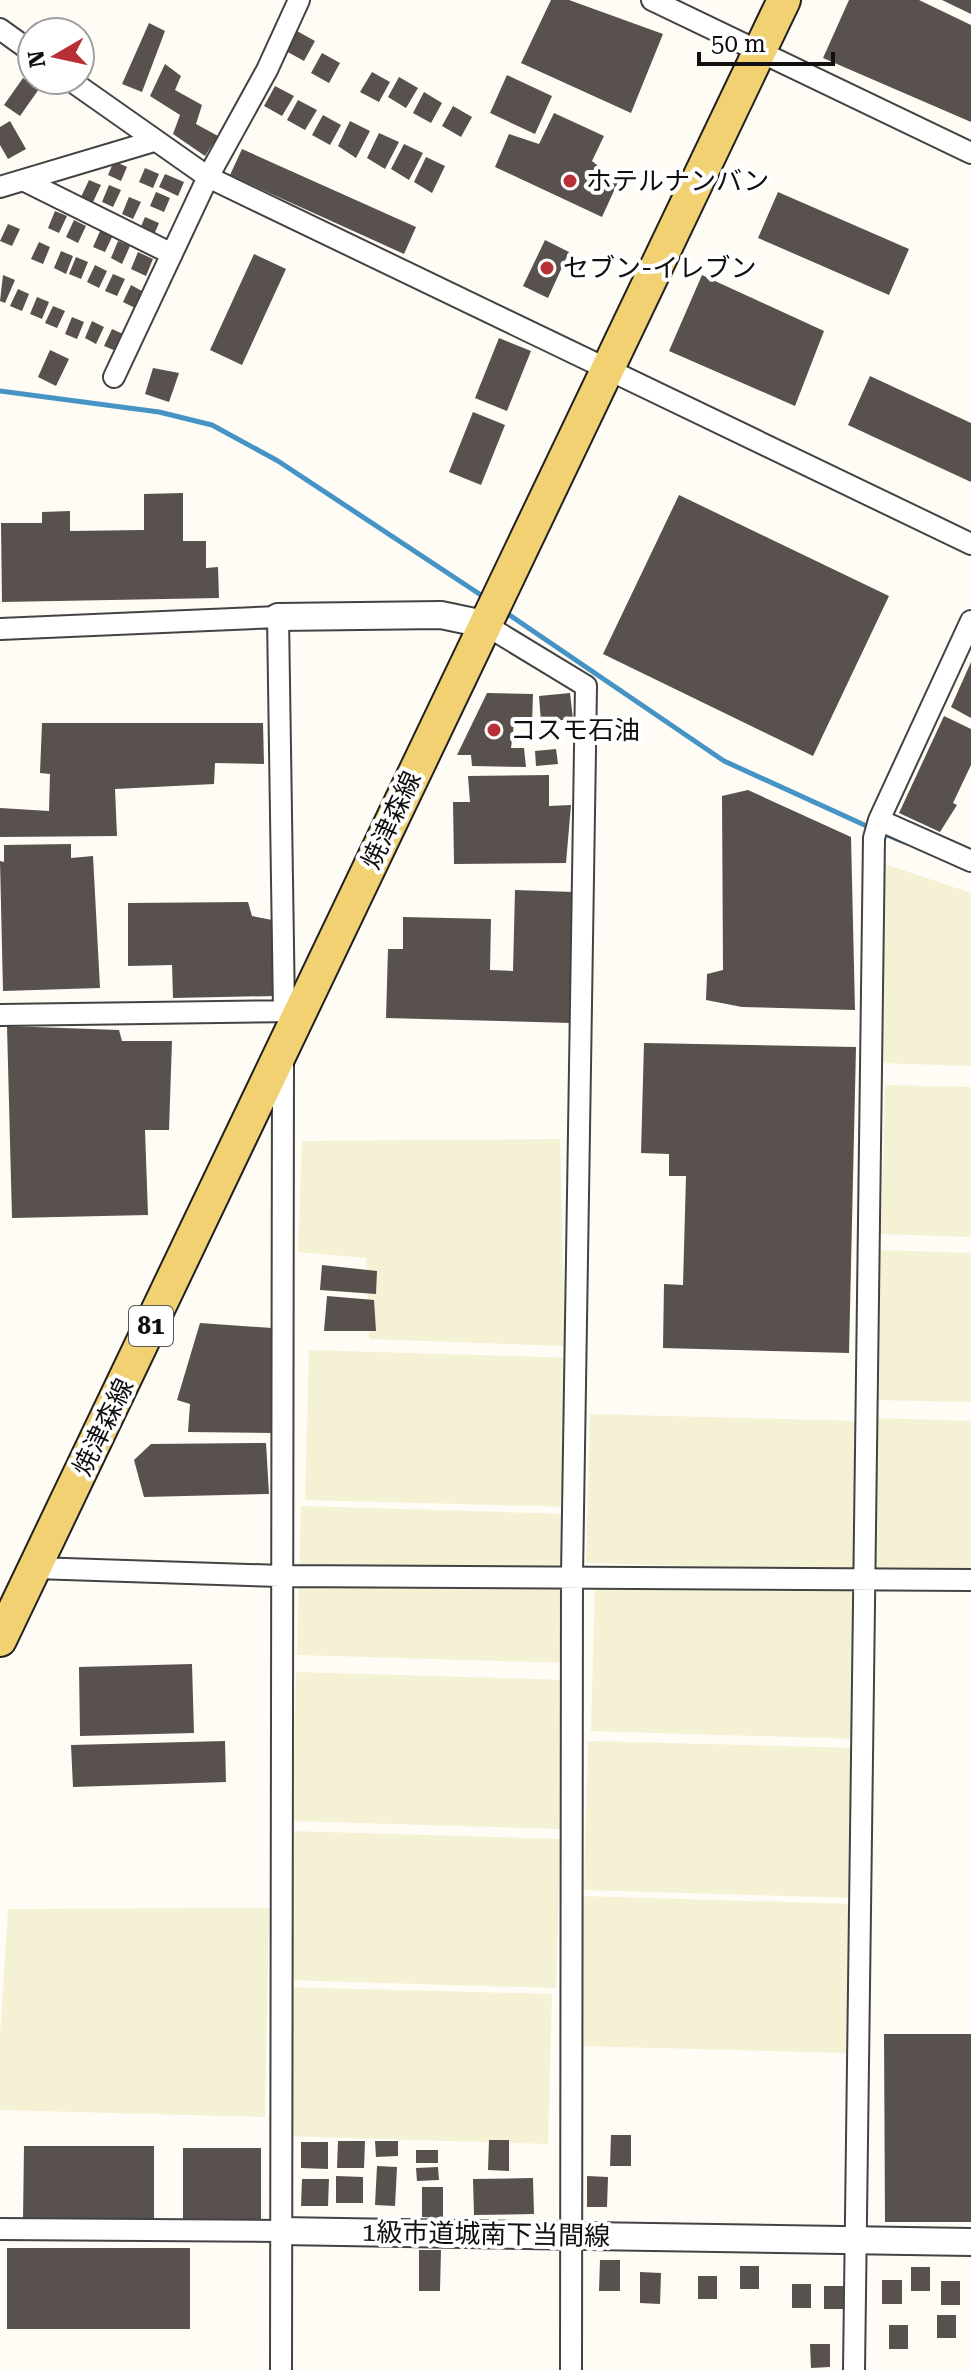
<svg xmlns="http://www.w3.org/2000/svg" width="971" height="2370" font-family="'Roboto Serif','Noto Sans JP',serif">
  <rect width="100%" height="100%" fill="#fefcf4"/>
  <!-- farmland -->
  <path fill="#f4f1d5" d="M885 864 971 893V1066L880 1063Z
    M885 1085 971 1087V1237L881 1234Z
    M560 1139 565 1346 369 1339 366 1258 298 1252 302 1141Z
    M877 1250 971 1253V1402L873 1400Z
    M309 1350 579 1358 575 1507 305 1500Z
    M590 1414 860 1421 856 1571 586 1563Z
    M874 1418 971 1421V1571L870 1568Z
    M301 1506 571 1514 567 1663 297 1655Z
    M595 1581 865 1589 861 1739 591 1731Z
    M296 1672 566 1680 562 1829 292 1821Z
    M588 1741 858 1748 854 1898 584 1890Z
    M290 1831 560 1839 556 1988 286 1980Z
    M581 1896 851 1904 847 2053 577 2046Z
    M269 1908 265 2117 0 2110V2037L8 1909Z
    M282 1987 552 1994 548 2144 278 2136Z"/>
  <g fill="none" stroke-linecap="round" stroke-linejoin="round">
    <!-- stream -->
    <path stroke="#4693c6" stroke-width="5" d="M0 391 159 412 212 425 278 461 487 599
      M505 612 724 761 871 828
      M880 832 904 842"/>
  </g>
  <!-- building -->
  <path fill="#58514d" d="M551 0H569L663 34 631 113 521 63Z
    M849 0H919L971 25V122L823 58Z
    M942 0H971V14Z
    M149 23 165 31 142 92 122 84Z
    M297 31 315 41 304 61 286 51Z
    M322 53 340 63 329 83 311 73Z
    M165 64 181 76 175 90 202 105 196 124 218 136 205 156 173 134 180 115 150 96Z
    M372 72 390 82 379 102 360 92Z
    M507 75 552 96 535 134 490 113Z
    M399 77 418 88 406 108 388 97Z
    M23 78 39 89 20 116 4 105Z
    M275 86 294 96 282 116 264 106Z
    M424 92 442 103 431 123 413 113Z
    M298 100 317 110 305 130 287 120Z
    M453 106 472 117 461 137 442 126Z
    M554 113 604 136 592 161 618 182 602 217 495 167 509 134 539 144Z
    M323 115 341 125 330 145 312 135Z
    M10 121 26 149 8 159 0 145V127Z
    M350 121 370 131 356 158 338 146Z
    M379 133 399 142 385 169 367 158Z
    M404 144 423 153 409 180 391 169Z
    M242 149 416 227 404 254 230 175Z
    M426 157 445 166 432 193 414 182Z
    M114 161 127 167 121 181 108 175Z
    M145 168 159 174 153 188 139 182Z
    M165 174 184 182 178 196 159 187Z
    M89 180 101 185 93 202 81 197Z
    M109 185 121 190 113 207 102 202Z
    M156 192 170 198 164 212 150 206Z
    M778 192 909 249 889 295 758 238Z
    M129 197 141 202 133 219 122 214Z
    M55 211 67 216 59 233 48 228Z
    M145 217 159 223 153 237 139 231Z
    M74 220 86 226 78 243 66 237Z
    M8 224 20 229 12 246 0 241Z
    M101 229 113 235 105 252 93 247Z
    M545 240 569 252 548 298 523 286Z
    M118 241 130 246 122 264 111 258Z
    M39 242 50 247 43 264 31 259Z
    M61 251 73 256 66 274 54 268Z
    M138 252 153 259 146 276 131 269Z
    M254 254 286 269 242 365 210 350Z
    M76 257 88 262 81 279 69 274Z
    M95 265 107 271 99 288 87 282Z
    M113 274 125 279 117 296 105 291Z
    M3 275 15 280 5 303 0 301Z
    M702 275 824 331 795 406 669 351Z
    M131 285 142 291 135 308 123 302Z
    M18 289 29 294 22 311 10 306Z
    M37 297 49 302 42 319 30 314Z
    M53 306 65 311 57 328 45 323Z
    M72 317 84 322 77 339 65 334Z
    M92 321 104 327 96 344 85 338Z
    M112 329 123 334 116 351 104 346Z
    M499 338 531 351 507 411 475 398Z
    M50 350 69 359 56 386 38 377Z
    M153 368 179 373 169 402 145 394Z
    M870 376 971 423V482L848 425Z
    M473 412 505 425 481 485 449 472Z
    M183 493V541H206V568L218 567 219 598 2 602 1 523H42V512L70 511V531L144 530V494Z
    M679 495 889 596 813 756 603 654Z
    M971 662V718L951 707Z
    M487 693 533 694 532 725 514 724 511 748H524L526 767 472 766 471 755H457Z
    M570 693 573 719 541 722 539 696Z
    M944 716 971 729V765L953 803 957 805 940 832 899 813Z
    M42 723H263L264 764 215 763 214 784 115 789 117 836 0 837V808L49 811 50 774 40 773Z
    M556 749 558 764 536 766 535 751Z
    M549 775V806L571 805 566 863 454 864 453 802H470L468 776Z
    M748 790 851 837 855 1010 742 1007 706 1000 707 974 723 970 722 796Z
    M71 844V858L93 856 100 988 3 991 0 861 4 862V845Z
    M515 890 574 892 571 1023 386 1018 388 949H403V917L491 919 490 970 513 971Z
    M248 902 252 916 272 920 274 996 173 998 172 965 128 966V903Z
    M7 1026 119 1030 122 1041H172L169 1130H145L148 1215 12 1218Z
    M644 1043 856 1047 849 1353 663 1348 664 1284 683 1285 686 1176H669V1154L641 1153Z
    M322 1265 377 1271 376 1294 320 1290Z
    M327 1296 374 1300 376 1331H324Z
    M200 1323 272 1328 273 1433 188 1432 190 1404 177 1400Z
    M266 1443 269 1494 144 1497 134 1460 151 1444Z
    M192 1664 194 1733 80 1736 79 1667Z
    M225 1741 226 1782 73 1787 71 1745Z
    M884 2034H971V2222H885Z
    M611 2135H631V2166H610Z
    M489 2140H509V2171L488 2170Z
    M338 2141H365L364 2168H337Z
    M375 2141H398V2156L376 2157Z
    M301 2142H328V2169L301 2168Z
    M24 2146H154V2220H23Z
    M183 2148H261V2220H183Z
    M416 2150H438V2163H416Z
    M377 2166 397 2167 395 2206 375 2205Z
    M438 2167 439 2180 417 2181 416 2168Z
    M336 2176 363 2177V2203H336Z
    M587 2176 608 2177 607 2207H587Z
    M533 2178 534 2214 474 2215 473 2179Z
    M302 2179H329L328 2206H301Z
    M422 2187H443V2218L422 2217Z
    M7 2248H190V2329H7Z
    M419 2250H441L440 2291H419Z
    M600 2260H620V2291H599Z
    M740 2266H759V2289H740Z
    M911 2267H930V2291H911Z
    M640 2272 661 2273 660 2304 640 2303Z
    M698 2276H717V2299H698Z
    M882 2280H902V2304H882Z
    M941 2281H960V2305H941Z
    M792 2284H811V2308H792Z
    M824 2286H844L843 2309H824Z
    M937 2315H956V2338H937Z
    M889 2325H908V2349H889Z
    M810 2344H830V2367L811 2368Z"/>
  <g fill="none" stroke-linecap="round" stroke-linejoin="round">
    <defs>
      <path id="minor" d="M652 0 971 153
        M0 29 32 52
        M70 80 208 177 971 544
        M23 180 172 254
        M0 187 154 141
        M114 377 208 177 267 70 299 0
        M484 624 586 686 572 1575 571 2370
        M0 629 278 617 284 1011
        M879 820 971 861
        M0 1015 296 1011
        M35 1568 281 1576 971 1580
        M0 2229 280 2231
        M281 2370 283 1060
        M854 2370 874 838 879 820 971 621"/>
      <path id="tertiary" d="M278 617 441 615 484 624
        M280 2231 971 2242"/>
      <path id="primary" d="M0 1640 784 0"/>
    </defs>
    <!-- minor casing -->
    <use href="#minor" stroke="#434343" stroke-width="24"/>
    <!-- tertiary casing -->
    <use href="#tertiary" stroke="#434343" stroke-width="30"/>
    <!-- primary casing -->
    <use href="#primary" stroke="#212121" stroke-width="36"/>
    <!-- minor -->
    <use href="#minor" stroke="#fff" stroke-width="20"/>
    <!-- tertiary -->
    <use href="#tertiary" stroke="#fff" stroke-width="26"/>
    <!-- primary -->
    <use href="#primary" stroke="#f1d172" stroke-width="32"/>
  </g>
  <!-- markers -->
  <g fill="#b92f36" stroke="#fff" stroke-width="3">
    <circle cx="570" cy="181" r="8"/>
    <circle cx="547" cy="268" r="8"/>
    <circle cx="494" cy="730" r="8"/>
  </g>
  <g text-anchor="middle" stroke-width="8" stroke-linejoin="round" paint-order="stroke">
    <!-- shield labels -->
    <rect fill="#fff" stroke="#585858" stroke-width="2" x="129" y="1306" width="44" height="40" rx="6"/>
    <g font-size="24" font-weight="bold" fill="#101010">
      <text x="151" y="1334">81</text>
    </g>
    <!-- poi labels -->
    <g font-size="26" fill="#101010" stroke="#fff" text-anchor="start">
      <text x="586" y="190">ホテルナンバン</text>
      <text x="563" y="277">セブン-イレブン</text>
      <text x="510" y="739">コスモ石油</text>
    </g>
    <!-- street labels -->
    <g font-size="26" fill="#101010" stroke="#fff">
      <text transform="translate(391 820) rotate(-65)" y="9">焼津森線</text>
      <text transform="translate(103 1427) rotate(-64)" y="9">焼津森線</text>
      <text transform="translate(486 2234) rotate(1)" y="9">1級市道城南下当間線</text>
    </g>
  </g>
  <!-- north arrow -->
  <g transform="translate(56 56) rotate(261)"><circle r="38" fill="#ffffff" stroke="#9f9f9f" stroke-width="2"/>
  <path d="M0-6L14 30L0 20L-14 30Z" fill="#b92f36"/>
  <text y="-12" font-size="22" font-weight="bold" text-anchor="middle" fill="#101010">N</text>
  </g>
  <!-- scale -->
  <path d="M699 52v12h134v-12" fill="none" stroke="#101010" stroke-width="4"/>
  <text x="711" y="52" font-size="24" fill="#101010" stroke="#ffffff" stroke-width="6" paint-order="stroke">50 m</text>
</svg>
